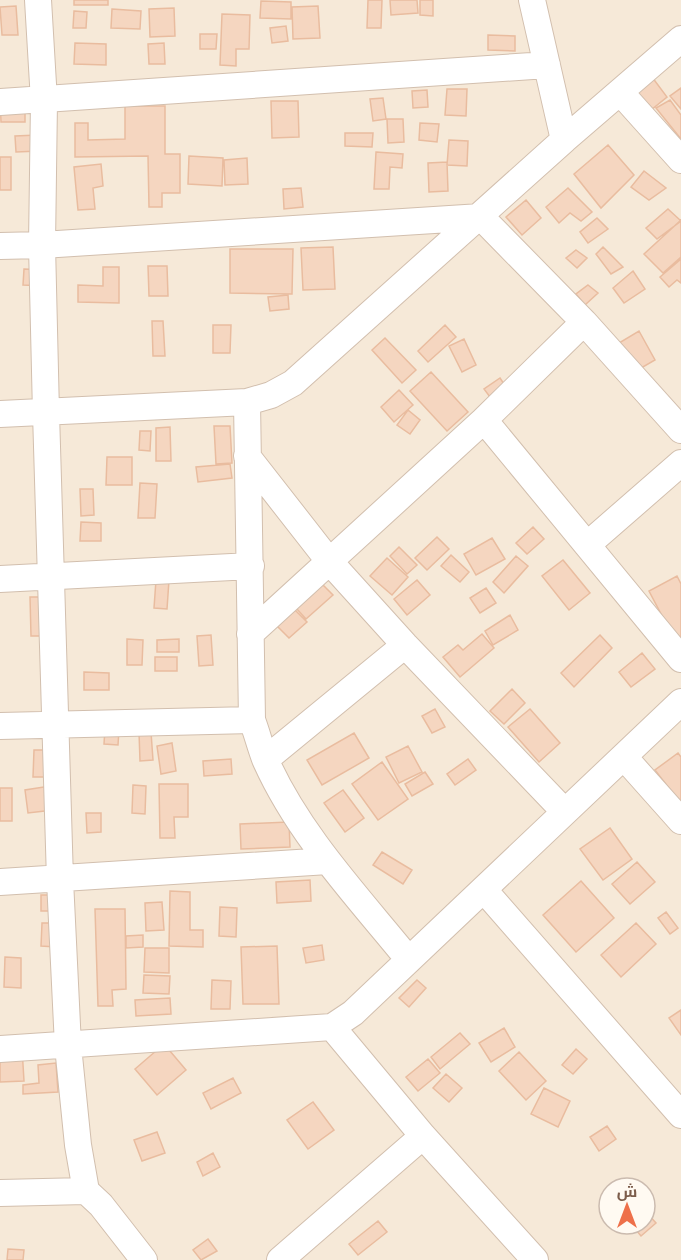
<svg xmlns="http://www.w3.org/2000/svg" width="681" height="1260" font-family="'Exo 2',Cairo,sans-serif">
  <rect width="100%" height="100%" fill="#fef6eb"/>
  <!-- residential -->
  <path fill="#f6e9d8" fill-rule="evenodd" d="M0 0H681V1260H0ZM609 1188H645V1224H609Z"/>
  <!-- building -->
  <path fill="#f5d6c0" stroke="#e9bc9f" stroke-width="1.5" d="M74 0H108V5H74Z
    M368 0H382L381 28H367Z
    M390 0H417L418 13 391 15Z
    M420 0H433V16L420 15Z
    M261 1 291 2V19L260 18Z
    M16 6 18 35H2L0 7Z
    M318 6 320 38 293 39 292 7Z
    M174 8 175 36 150 37 149 9Z
    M112 9 141 11 140 29 111 28Z
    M74 11 87 12 86 28H73Z
    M222 14 250 15 249 49H236V66L220 65Z
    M286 26 288 41 272 43 270 28Z
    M200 34H217L216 49H200Z
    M488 35 515 36V51L488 50Z
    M75 43 106 44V65L74 64Z
    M164 43 165 64H149L148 44Z
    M652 77 667 97 646 114 630 94Z
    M681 88V109L670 96Z
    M447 89H467L466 116 445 115Z
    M427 90 428 107 413 108 412 91Z
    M25 95V122H1L0 96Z
    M383 98 386 119 373 121 370 99Z
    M670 100 681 115V139L656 108Z
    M271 101H298L299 137 272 138Z
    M125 106H165V154H180V193H162V207H149L148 156 75 157V123H88V140L125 139Z
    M387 119H403L404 142 388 143Z
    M420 123 439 124 437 142 419 140Z
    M345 133H373L372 147 345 146Z
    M38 135 39 151 16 152 15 136Z
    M449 140 468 141 467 166 447 165Z
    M608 145 634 175 601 208 574 174Z
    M376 152 403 154 402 168 390 167 389 189H374Z
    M189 156 223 158 222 186 188 184Z
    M0 157H11V190H0Z
    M247 158 248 184 225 185 224 160Z
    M447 162 448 191 429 192 428 163Z
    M101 164 103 186 93 188 95 209 78 210 74 167Z
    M644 171 666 188 649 200 631 187Z
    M301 188 303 207 284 209 283 189Z
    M568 188 592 212 581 221 570 213 559 223 546 207Z
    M526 200 541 218 522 235 506 217Z
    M668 209 681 221 657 239 646 228Z
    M597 218 608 229 588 243 580 232Z
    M681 220V257L663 273 644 254Z
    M333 247 335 289 303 290 301 248Z
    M603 247 623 267 611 274 596 254Z
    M230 249H293L292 294 230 293Z
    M576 250 587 258 577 268 566 258Z
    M681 259V283L677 280 669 287 660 277Z
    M148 266H167L168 296H149Z
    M103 267H119V303L78 302V285L103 286Z
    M24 269 48 270V286L23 285Z
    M633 271 645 289 624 303 613 288Z
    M588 285 598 293 585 305 576 294Z
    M288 295 289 309 270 311 268 297Z
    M152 321H163L165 356H153Z
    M213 325H231L230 353H213Z
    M445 325 456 337 428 362 418 351Z
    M639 331 655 360 636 371 619 343Z
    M385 338 416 370 402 383 372 350Z
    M464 339 476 365 462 372 449 346Z
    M431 372 468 412 447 431 410 391Z
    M500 378 508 390 493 401 484 389Z
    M399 390 413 405 394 422 381 407Z
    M408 410 420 420 410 434 397 425Z
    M214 426H230L232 463 216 464Z
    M170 427 171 461H156V428Z
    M140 431H151L150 451 139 450Z
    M107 457H132V485H106Z
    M230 464 232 478 198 482 196 467Z
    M140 483 157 484 155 518H138Z
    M80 489H93L94 515 81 516Z
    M81 522 101 523V541H80Z
    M533 527 544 539 527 554 516 543Z
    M437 537 449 549 427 570 415 558Z
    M492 538 505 559 476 575 464 554Z
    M399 547 417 565 407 574 390 556Z
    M451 555 469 572 460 582 441 566Z
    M516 556 528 566 504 593 493 582Z
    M387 558 408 577 392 595 370 576Z
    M563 560 590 593 569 610 542 576Z
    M677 576 681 584V652L649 591Z
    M156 580H169L167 609 154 608Z
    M417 580 430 595 407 615 394 599Z
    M322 584 333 595 306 619 296 608Z
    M486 588 496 603 480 613 470 598Z
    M30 597H44L45 636H31Z
    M293 608 307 622 289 638 275 624Z
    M510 615 518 630 493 645 485 631Z
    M482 634 494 648 460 677 443 657 458 645 463 650Z
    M211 635 213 665 199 666 197 636Z
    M600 635 612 648 574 687 561 673Z
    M127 639 143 640 142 665H127Z
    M179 639V652H157V640Z
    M642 653 655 669 631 687 619 672Z
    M155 657H177V671H155Z
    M84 672 109 673V690H84Z
    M512 689 525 703 504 724 490 711Z
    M435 709 445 727 432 733 422 716Z
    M530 709 560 743 539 762 508 727Z
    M105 728 119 729 118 745 104 744Z
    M139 732H151L153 760 140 761Z
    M354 733 369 758 322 785 307 760Z
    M172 743 176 771 161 774 157 746Z
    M408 746 422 772 399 783 386 757Z
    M34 750H51L50 777H33Z
    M678 753 681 757V804L655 770Z
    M231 759 232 774 204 776 203 761Z
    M468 759 476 770 455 785 447 774Z
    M382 762 408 799 378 820 352 784Z
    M425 772 433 784 412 796 405 784Z
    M159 784H188V817H174L175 838H160Z
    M133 785 146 786 145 814 132 813Z
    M50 786 53 810 28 813 25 790Z
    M0 788H12V821H0Z
    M343 790 364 818 345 832 324 803Z
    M86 813H101V832L87 833Z
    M289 822 290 847 241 849 240 824Z
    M610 828 632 859 603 880 580 849Z
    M382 852 412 870 403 884 373 865Z
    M637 862 655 882 630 904 612 884Z
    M310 880 311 901 277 903 276 882Z
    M581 881 614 918 576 952 543 915Z
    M170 891 190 892V930H203V947L169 946Z
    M41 895H54V911H41Z
    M162 902 164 930 146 931 145 903Z
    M220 907 237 908 236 937 219 936Z
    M95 909H125L126 989 112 990 113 1006H98Z
    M666 912 678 928 670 934 658 918Z
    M42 923H57L56 947 41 946Z
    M636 923 656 944 621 977 601 955Z
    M143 935V947L126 948V936Z
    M322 945 324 960 306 963 303 948Z
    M277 946 279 1004H243L241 947Z
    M145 948H169V973L144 972Z
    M5 957 21 958V988L4 987Z
    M144 975 170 976 169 994 143 993Z
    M212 980 231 981 230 1009H211Z
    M417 980 426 988 409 1007 399 998Z
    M170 998 171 1014 136 1016 135 1000Z
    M681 1010V1035L669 1018Z
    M504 1028 515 1047 491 1062 479 1043Z
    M460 1033 470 1044 440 1069 431 1057Z
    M164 1044 186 1070 157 1095 135 1069Z
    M22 1048 24 1081 0 1082V1049Z
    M576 1049 587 1059 573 1074 562 1065Z
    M519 1052 546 1081 526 1100 499 1071Z
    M428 1059 440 1073 418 1091 406 1077Z
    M56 1063 58 1092 23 1094V1085L39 1083 38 1065Z
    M446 1074 462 1088 449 1102 433 1088Z
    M233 1078 241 1093 211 1109 203 1093Z
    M544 1088 570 1101 558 1127 531 1114Z
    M313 1102 334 1130 308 1149 287 1120Z
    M607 1126 616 1139 599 1151 590 1137Z
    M157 1132 165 1153 142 1161 134 1140Z
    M213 1153 220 1167 203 1176 197 1162Z
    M645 1211 656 1223 641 1236 631 1224H645Z
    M378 1221 387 1232 358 1255 349 1244Z
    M208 1239 217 1251 201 1260 193 1250Z
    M8 1249 24 1250 23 1260H7Z"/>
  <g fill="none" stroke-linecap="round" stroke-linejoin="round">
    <defs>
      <path id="minor" d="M38 0 44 101 42 245 46 413 60 880 68 1046 78 1145 86 1191 101 1205 144 1260
        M620 92 681 160
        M0 102 547 65
        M564 140 681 39
        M0 246 42 245 481 217 584 322 681 430
        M247 402 252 720C257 733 260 746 265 759 298 834 358 897 409 960
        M0 414 247 402 271 395 293 383 564 140 532 0
        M484 420 681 659
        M247 456 329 561 405 645 564 811
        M587 545 681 463
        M0 579 251 566
        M250 634 484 420 584 322
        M0 726 252 720
        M624 757 681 821
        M266 759 405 645
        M0 882 328 861
        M484 890 681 1115
        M332 1027 353 1013 681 702
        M0 1049 332 1027 423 1136 535 1260
        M0 1193 86 1191
        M280 1260 423 1136"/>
    </defs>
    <!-- minor casing -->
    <use href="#minor" stroke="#d2bfae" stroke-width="28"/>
    <!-- minor -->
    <use href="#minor" stroke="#fff" stroke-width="26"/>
  </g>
  <!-- north arrow -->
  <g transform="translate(627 1206)"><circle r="28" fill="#fffaf2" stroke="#cbbbaf" stroke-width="1.5"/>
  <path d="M0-4.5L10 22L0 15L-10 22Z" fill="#ee704a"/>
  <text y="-9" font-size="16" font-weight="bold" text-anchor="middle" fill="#7c5d4b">ش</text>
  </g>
</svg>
